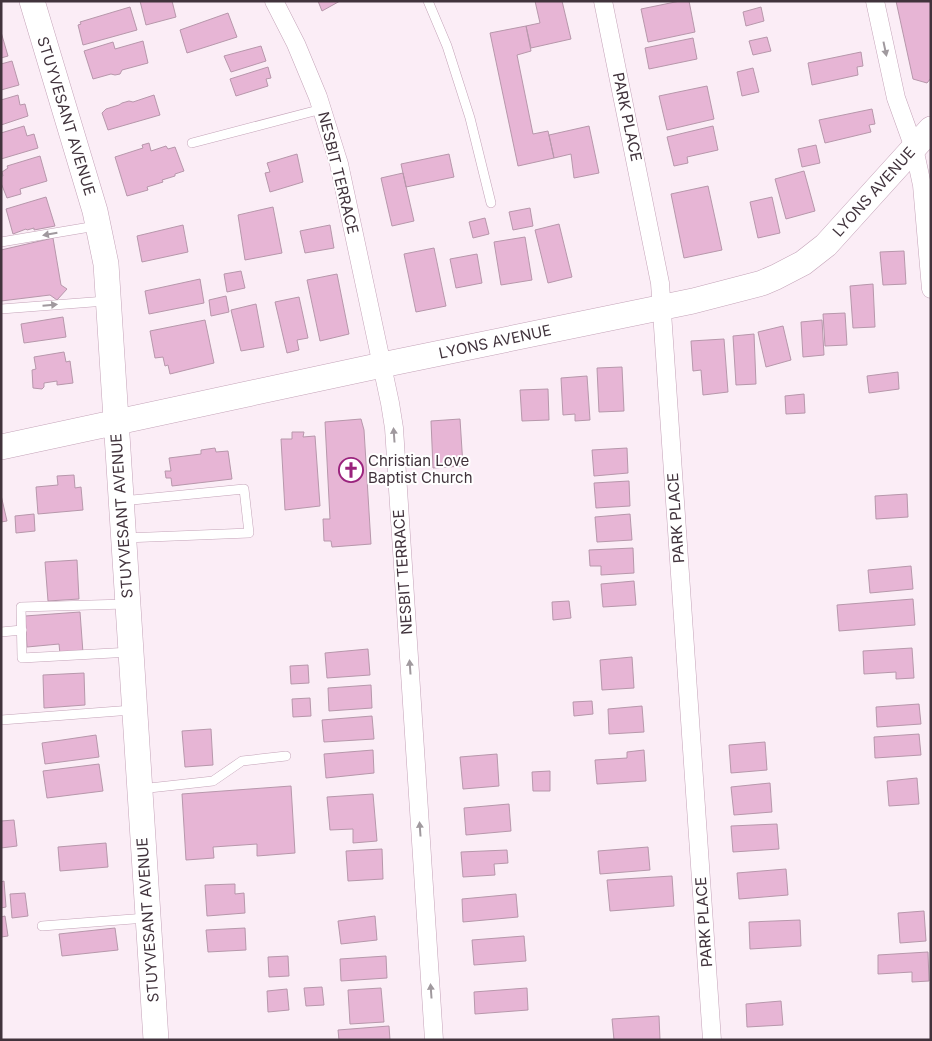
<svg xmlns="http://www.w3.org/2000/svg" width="932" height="1041" font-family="Inter,sans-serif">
  <rect width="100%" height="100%" fill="#fbedf6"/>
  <!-- building -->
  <path fill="#e7b5d5" stroke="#b797ab" d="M140 1H172L176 17 146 25Z
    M318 1H340L322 11Z
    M535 1H562L571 39 531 48 526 26 540 23Z
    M680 1H689L695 32 648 42 641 9Z
    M896 1H931V78L927 83 913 79Z
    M130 7 137 30 83 45 78 25 81 24 80 22Z
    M761 7 764 21 746 26 743 12Z
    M228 13 237 37 187 53 180 30Z
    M526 26 531 51 517 55 533 134 548 131 554 158 518 166 490 33Z
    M1 32 8 56 1 58Z
    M767 37 771 51 753 55 749 41Z
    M693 38 697 59 649 69 645 48Z
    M143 41 148 63 122 70 120 74 115 75 111 74 93 79 84 51 113 42 115 49Z
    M261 46 266 61 231 72 224 56Z
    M861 52 863 66 857 67 858 75 812 85 808 63Z
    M12 61 19 85 1 90V64Z
    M268 67 271 78 266 79 268 86 236 96 230 79Z
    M753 68 759 92 742 96 737 72Z
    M707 86 714 119 667 130 659 96Z
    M18 95 20 105 25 104 28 116 1 125V100Z
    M154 95 160 115 108 130 102 113 106 109 119 105 122 103 129 101 133 102Z
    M872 109 875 124 869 125 871 132 825 143 819 120Z
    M24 126 27 136 34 134 38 148 1 159V133Z
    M589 126 599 173 574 178 571 154 554 158 549 135Z
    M713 126 718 150 687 157 688 163 674 166 667 137Z
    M149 143 151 151 166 146 168 149 175 147 184 171 175 174V176L162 180 163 182 147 187 148 190 127 196 115 157 143 148 142 145Z
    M816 145 820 163 802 167 798 149Z
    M297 154 303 182 270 192 265 173 270 172 267 163Z
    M449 154 454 177 406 187 401 164Z
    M40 156 47 181 20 189 21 194 7 198 1 183V176H3L2 172 8 168 7 166Z
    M804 171 815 211 786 219 775 179Z
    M403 173 414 221 392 226 381 178Z
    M708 186 722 250 684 258 671 194Z
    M46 197 55 226 34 230V228L27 230 26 229 13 234 6 209Z
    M772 197 780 233 758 238 750 202Z
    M273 207 282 253 245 260 238 215Z
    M530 208 533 226 513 230 509 212Z
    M485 218 489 234 473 238 469 222Z
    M559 224 572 277 548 283 535 230Z
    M183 225 188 252 142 262 137 236Z
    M330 225 334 248 305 253 300 231Z
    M525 237 532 280 501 285 494 242Z
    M53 238 61 285 67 289 57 300 50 295 1 301V250Z
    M434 248 446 306 416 312 404 254Z
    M904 251 906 284 883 285 880 252Z
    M477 254 482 283 456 288 450 259Z
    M241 271 245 288 227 292 224 274Z
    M337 274 349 334 320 341 307 280Z
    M200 279 204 303 149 314 145 291Z
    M873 284 875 327 853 328 850 286Z
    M226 296 229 312 211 316 209 300Z
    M299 297 308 338 297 340 299 350 287 353 275 302Z
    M256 304 264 347 241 351 231 310Z
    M845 313 847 345 825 346 823 314Z
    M63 317 66 337 24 343 21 324Z
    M205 320 214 363 170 374 168 365 165 366 163 357 155 358 150 331Z
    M822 320 824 355 803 357 801 322Z
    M783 326 791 360 766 367 758 332Z
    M754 334 756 384 736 385 733 336Z
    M724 339 728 392 703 395 701 370 693 371 691 341Z
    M64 352 66 362 70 361 73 383 57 385V381L44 383V387L42 389 33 388 32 370 36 369 34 357Z
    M622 367 624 411 599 412 597 368Z
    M898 372 899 389 869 393 867 376Z
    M587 376 590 420 575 421V414L563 415 561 378Z
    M548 389 549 420 522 421 520 390Z
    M804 394 805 413 786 414 785 396Z
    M361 419 364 430 371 544 332 547 331 541H324L323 519H330L325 422Z
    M460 419 463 466 433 468 431 421Z
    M292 432H304L303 437 315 436 320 506 285 510 281 439H292Z
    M215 448 216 452 228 451 232 479 172 486 171 478H166L165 471H171L169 458 201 454V450Z
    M627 448 628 473 594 476 592 450Z
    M74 475 75 488 81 487 83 510 38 514 36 487 58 485 57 476Z
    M629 481 630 506 596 508 594 483Z
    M907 494 908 517 876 519 875 496Z
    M1 495 7 521 1 522Z
    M34 514 35 531 16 533 15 516Z
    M630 514 632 540 597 542 595 517Z
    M633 548 634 573 601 575V566H590L589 550Z
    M77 560 79 599 48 601 45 562Z
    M911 566 913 589 870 593 868 570Z
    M634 581 636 605 603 607 601 584Z
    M913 599 915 625 839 631 837 605Z
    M569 601 571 618 553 620 552 602Z
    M80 612 83 653 60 654 59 644 27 647 25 616Z
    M912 648 914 678 896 679V672L864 674 863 651Z
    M368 649 370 675 327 678 325 653Z
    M632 657 634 688 602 690 600 660Z
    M308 665 309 683 291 684 290 666Z
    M84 673 85 705 44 708 43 675Z
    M371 685 372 708 329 711 328 688Z
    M310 698 311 716 293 717 292 699Z
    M592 701 593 714 574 716 573 702Z
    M919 704 921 724 877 727 876 707Z
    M642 706 644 732 609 734 608 709Z
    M372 716 374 739 324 742 322 720Z
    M211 729 213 765 185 767 182 731Z
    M919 734 921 755 875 758 874 737Z
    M96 735 99 757 45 764 42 743Z
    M765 742 767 770 731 773 729 745Z
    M373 750 374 773 326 778 324 754Z
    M644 750 646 781 597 784 595 760 627 758V752Z
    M497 754 499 786 463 789 460 757Z
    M99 764 103 791 47 798 43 771Z
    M550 771V791H533L532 772Z
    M917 778 919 804 889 806 887 781Z
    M770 783 772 812 734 815 731 787Z
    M291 786 295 853 257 856V844L213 847 214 858 186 860 182 794Z
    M373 794 377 841 353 843V829L330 830 327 797Z
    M509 804 511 831 466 835 464 808Z
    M14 820 17 846 1 848V821Z
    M777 824 779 849 733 852 731 826Z
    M106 843 108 867 60 871 58 847Z
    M648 847 650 870 600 874 598 851Z
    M382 849 383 879 348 881 346 851Z
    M507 850 508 863 494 864 495 875 463 877 461 852Z
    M786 869 788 895 739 899 737 873Z
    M672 876 674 906 610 911 607 880Z
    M4 881 6 907 1 908V882Z
    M235 884V894L244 893 245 913 207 916 205 885Z
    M25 893 28 916 12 918 10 894Z
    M516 894 518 917 463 922 462 899Z
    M924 911 926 941 900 943 898 913Z
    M5 916 8 936 1 937V917Z
    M375 916 377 940 341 944 338 921Z
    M800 920 801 946 750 949 749 922Z
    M115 928 118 950 62 956 59 934Z
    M245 928 246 950 208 952 206 930Z
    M524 936 526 961 474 965 472 940Z
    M928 952 929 981 912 982V972L878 974V955Z
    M288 956 289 976 269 977 268 957Z
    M386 956 387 978 341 981 340 959Z
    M322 987 324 1005 306 1006 304 988Z
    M381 988 384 1022 350 1024 348 990Z
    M527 988 528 1010 475 1014 474 992Z
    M287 989 289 1010 268 1012 267 991Z
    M781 1001 783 1025 747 1027 746 1004Z
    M659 1016 660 1040H614L612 1019Z
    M389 1026 390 1040H339L338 1030Z"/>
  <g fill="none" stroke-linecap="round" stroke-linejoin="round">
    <defs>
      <path id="lane" d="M428 1 447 46 470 118 491 203
        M192 143 322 109
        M1 242 96 226
        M1 309 106 301
        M122 501 244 489 249 533 125 538
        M126 604 21 607 22 658 131 652
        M1 632 22 630
        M1 720 132 710
        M140 789 213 781 242 761 286 756
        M42 926 146 918"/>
      <path id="street" d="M274 1 296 44 318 97 339 164 390 403 394 428 434 1040
        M603 1 660 283 712 1040
        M875 1 896 98 914 148 922 185 931 289"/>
      <path id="secondary" d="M32 1 95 211 106 264 156 1040
        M1 447 382 365 693 301 762 283 776 277 803 263 826 245 931 129"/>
    </defs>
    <!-- lane casing -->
    <use href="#lane" stroke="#c4a3b8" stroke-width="10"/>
    <!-- street casing -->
    <use href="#street" stroke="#c4a3b8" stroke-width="19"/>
    <!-- secondary casing -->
    <use href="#secondary" stroke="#c4a3b8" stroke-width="26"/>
    <!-- lane -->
    <use href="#lane" stroke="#fff" stroke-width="9"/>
    <!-- street -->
    <use href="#street" stroke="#fff" stroke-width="18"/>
    <!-- secondary -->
    <use href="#secondary" stroke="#fff" stroke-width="25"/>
  </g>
  <!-- one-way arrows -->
  <defs><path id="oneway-solid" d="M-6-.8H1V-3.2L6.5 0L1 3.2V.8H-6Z" transform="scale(1.25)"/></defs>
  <g fill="#a0999e">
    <use href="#oneway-solid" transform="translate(885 49) rotate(78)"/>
    <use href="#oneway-solid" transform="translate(50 234) rotate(170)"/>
    <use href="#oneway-solid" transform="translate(50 305) rotate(-5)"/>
    <use href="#oneway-solid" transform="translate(394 435) rotate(-94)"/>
    <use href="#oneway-solid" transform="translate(410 667) rotate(-94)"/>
    <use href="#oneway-solid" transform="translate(420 829) rotate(-94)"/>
    <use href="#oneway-solid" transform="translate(431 991) rotate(-94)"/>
  </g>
  <!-- icons -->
  <defs>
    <symbol id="church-ring" viewBox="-11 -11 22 22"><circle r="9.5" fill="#fff" stroke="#9a237d" stroke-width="1.5"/><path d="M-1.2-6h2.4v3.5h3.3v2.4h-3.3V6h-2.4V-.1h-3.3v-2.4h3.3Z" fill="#9a237d"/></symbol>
  </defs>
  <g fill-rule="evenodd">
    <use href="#church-ring" x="337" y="456" width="28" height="28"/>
  </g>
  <g text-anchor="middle" stroke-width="4" stroke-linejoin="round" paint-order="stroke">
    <!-- street labels -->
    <g font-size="15" fill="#41333c" stroke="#fff">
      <text transform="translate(66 116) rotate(73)" y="5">STUYVESANT AVENUE</text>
      <text transform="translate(627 117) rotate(78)" y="5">PARK PLACE</text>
      <text transform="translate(338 173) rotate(76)" y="5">NESBIT TERRACE</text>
      <text transform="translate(874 192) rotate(-48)" y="5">LYONS AVENUE</text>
      <text transform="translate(495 342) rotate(-12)" y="5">LYONS AVENUE</text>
      <text transform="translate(122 516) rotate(-94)" y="5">STUYVESANT AVENUE</text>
      <text transform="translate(676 518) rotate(-94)" y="5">PARK PLACE</text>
      <text transform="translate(403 572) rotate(-94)" y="5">NESBIT TERRACE</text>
      <text transform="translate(148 920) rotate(-94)" y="5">STUYVESANT AVENUE</text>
      <text transform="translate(704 922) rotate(-94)" y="5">PARK PLACE</text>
    </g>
    <!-- poi labels -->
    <g font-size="15" fill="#41333c" stroke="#fff" text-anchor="start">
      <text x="368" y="466">Christian Love<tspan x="368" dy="17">Baptist Church</tspan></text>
    </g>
  </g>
  <!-- border -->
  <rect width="932" height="1041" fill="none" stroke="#41333c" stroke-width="5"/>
</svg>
